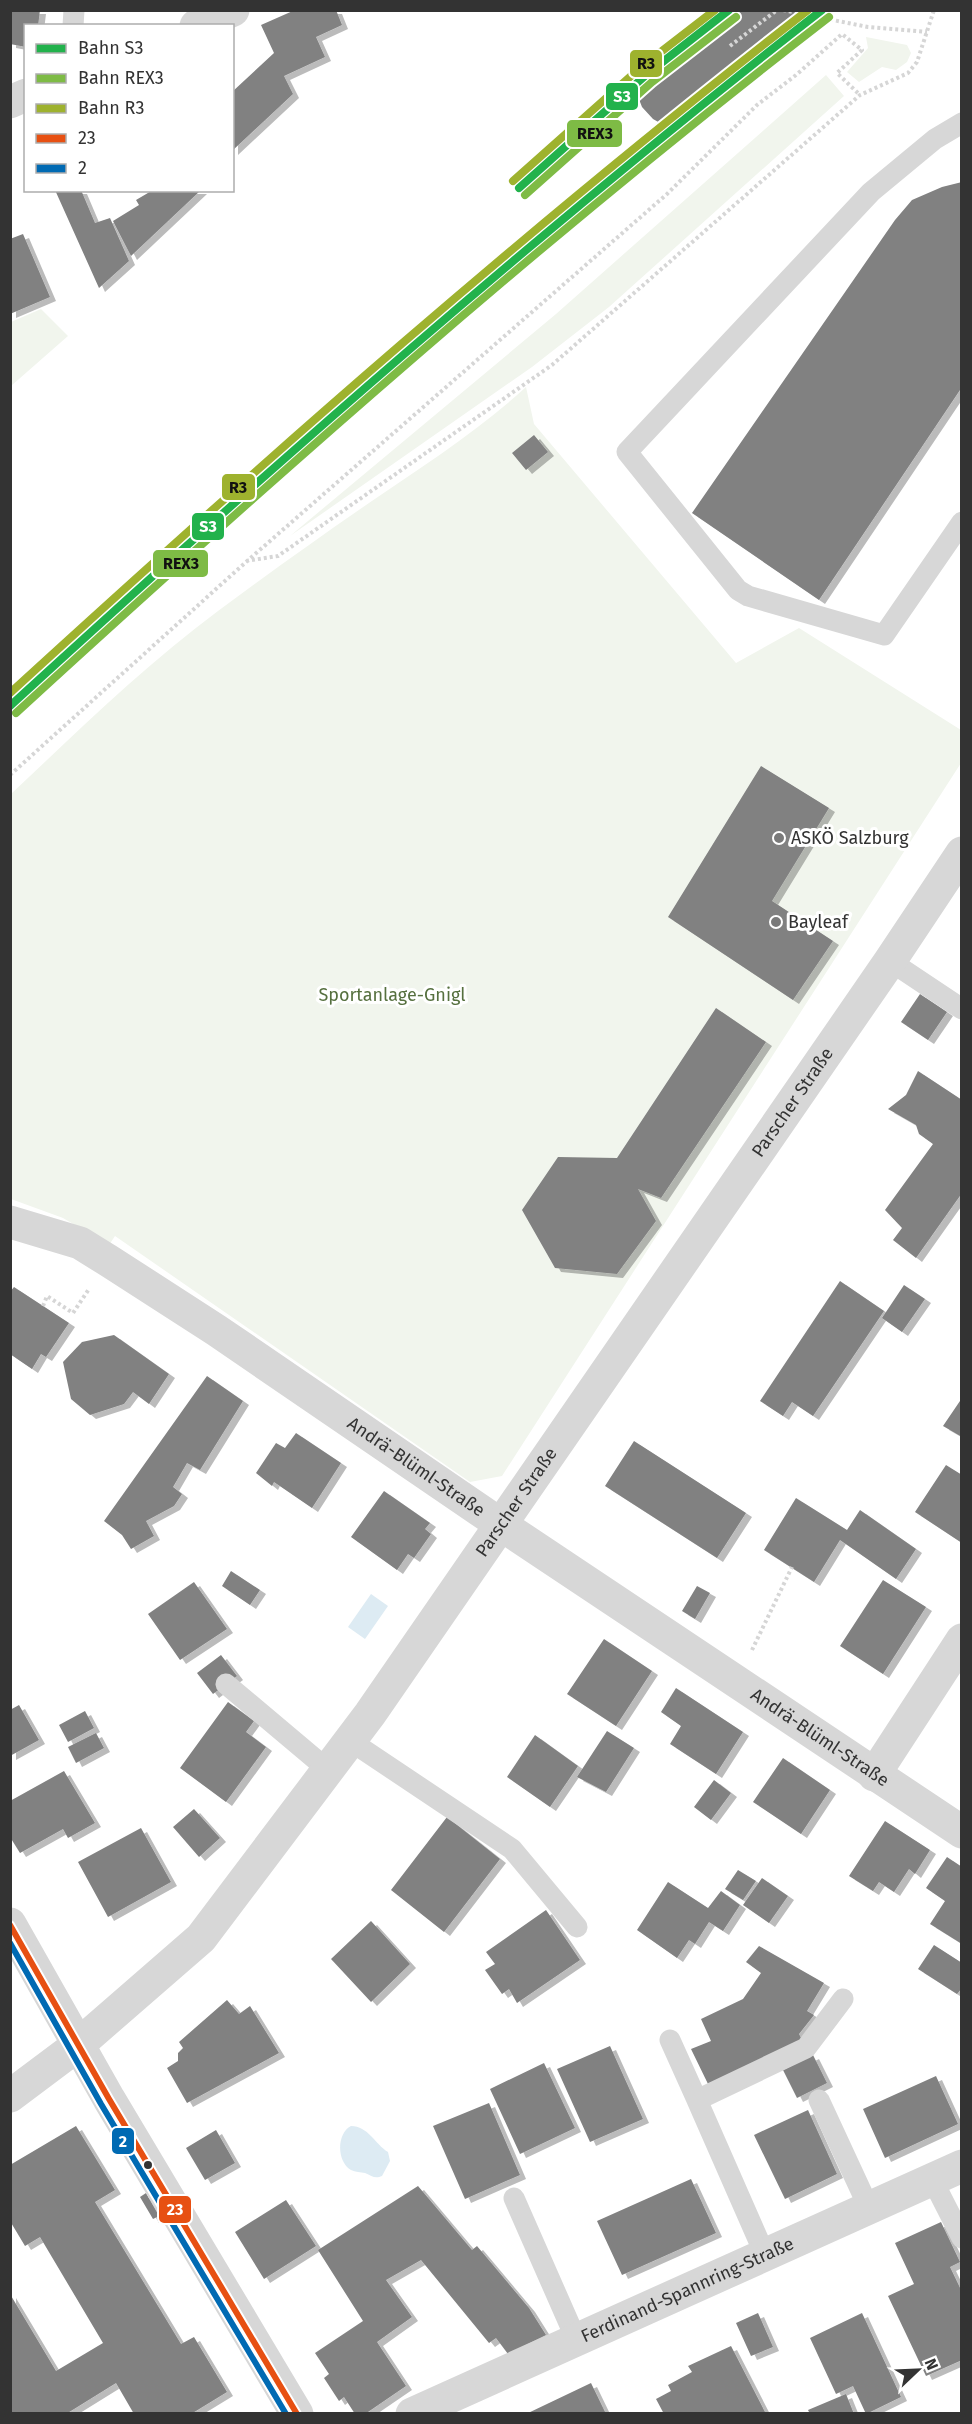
<svg xmlns="http://www.w3.org/2000/svg" width="972" height="2424" font-family="'Fira Sans',sans-serif">
  <defs>
    <filter id="shadow"><feDropShadow dx="6" dy="4" stdDeviation="0" flood-color="#0004"/></filter>
  </defs>
  <rect width="100%" height="100%" fill="#fff"/>
  <!-- green -->
  <path fill="#f1f5ed" d="M866 37 907 45 911 53 907 62 896 70 882 67 859 82 847 72 868 48Z
    M826 75 844 96 609 307 532 367 290 536 556 314Z
    M41 309 68 336 11 386V322Z
    M526 387 534 424 736 663 799 628 961 730V763L502 1476 470 1482 115 1236 109 1245 63 1218 11 1199V794C78 731 144 666 218 611 268 574 318 538 369 503 423 466 478 431 526 387Z"/>
  <!-- water -->
  <path fill="#ddebf3" d="M371 1594 388 1606 365 1639 348 1627Z
    M351 2126C368 2126 375 2144 388 2152L390 2161 382 2176C375 2179 372 2176 365 2173 361 2172 355 2172 351 2170 336 2161 337 2133 351 2126Z"/>
  <!-- building -->
  <path fill="#818181" filter="url(#shadow)" d="M10 10H40L38 26H26V47L10 44Z
    M295 10H336L342 25 316 37 325 57 284 76 293 94 232 151V92L274 53 261 25Z
    M741 10H804L756 46 660 123 653 119 642 107 637 94Z
    M962 182V387L819 600 692 513 895 220 912 200 942 187Z
    M55 190H81L95 223 110 218 129 261 99 288Z
    M153 190H201L131 256 113 221 139 205 136 200Z
    M23 234 50 297 10 314V239Z
    M534 435 548 452 526 470 512 453Z
    M761 766 829 808 772 901 833 941 793 1000 668 917Z
    M920 994 947 1012 928 1040 901 1022Z
    M716 1008 766 1042 661 1198 638 1189 656 1221 617 1274 555 1268 522 1210 558 1157 617 1158Z
    M918 1071 962 1100V1193L916 1258 893 1240 902 1228 885 1210 933 1144 919 1134 916 1125 888 1109 906 1095Z
    M840 1281 884 1311 813 1416 792 1402 783 1416 760 1401Z
    M904 1285 925 1299 902 1332 882 1318Z
    M14 1287 69 1323 46 1357 41 1354 32 1369 10 1354V1292Z
    M114 1335 169 1374 149 1404 133 1392 124 1404 90 1415 71 1399 63 1362 82 1342Z
    M207 1376 243 1401 200 1470 187 1463 173 1487 182 1494 174 1506 146 1521 154 1536 131 1549 122 1535 104 1521Z
    M962 1398V1437L943 1426Z
    M296 1433 341 1463 312 1508 274 1482 272 1486 256 1473 276 1443 285 1448Z
    M634 1441 746 1513 717 1558 605 1486Z
    M946 1465 962 1475V1543L915 1512Z
    M384 1491 430 1523 425 1529 431 1534 414 1558 408 1554 397 1570 351 1537Z
    M796 1498 847 1530 860 1510 916 1549 896 1579 840 1540 814 1582 764 1550Z
    M231 1571 260 1590 250 1605 222 1586Z
    M883 1580 926 1607 883 1674 840 1646Z
    M194 1582 227 1629 180 1660 148 1614Z
    M697 1586 710 1593 695 1619 682 1611Z
    M604 1639 652 1671 616 1726 567 1694Z
    M221 1655 237 1676 213 1694 197 1673Z
    M676 1688 743 1732 716 1774 670 1744 681 1726 661 1712Z
    M228 1702 254 1721 246 1732 266 1747 226 1802 180 1768Z
    M19 1705 39 1740 10 1756V1710Z
    M85 1711 94 1728 68 1742 59 1725Z
    M607 1731 634 1748 606 1792 577 1777Z
    M96 1733 104 1748 76 1763 68 1747Z
    M535 1735 578 1766 550 1807 507 1777Z
    M783 1758 830 1790 801 1834 753 1802Z
    M64 1771 95 1823 68 1838 63 1829 20 1853 10 1837V1801Z
    M714 1780 731 1793 711 1820 694 1807Z
    M194 1809 220 1838 199 1857 173 1827Z
    M447 1817 500 1859 444 1932 391 1890Z
    M885 1821 930 1850 915 1874 909 1869 894 1892 879 1882 873 1891 849 1876Z
    M141 1828 171 1882 108 1917 78 1862Z
    M947 1857 962 1867V1944L930 1924 945 1901 926 1888Z
    M738 1870 756 1881 743 1900 725 1889Z
    M762 1878 788 1896 769 1923 743 1905Z
    M668 1882 708 1908 721 1891 740 1905 723 1931 709 1922 695 1944 689 1940 677 1958 637 1930Z
    M546 1910 580 1960 517 2003 509 1989 502 1994 485 1970 495 1964 486 1952Z
    M371 1921 410 1964 371 2002 331 1959Z
    M934 1945 962 1963V1988L957 1994 918 1969Z
    M759 1946 824 1983 807 2011 814 2015 799 2034 803 2042 709 2086 691 2049 711 2041 701 2019 743 1999 761 1973 746 1962Z
    M227 2000 239 2014 250 2006 279 2053 187 2103 167 2068 178 2061V2053L183 2048 179 2042Z
    M610 2046 643 2119 590 2142 557 2069Z
    M813 2055 827 2083 797 2098 783 2070Z
    M544 2063 575 2128 520 2154 490 2089Z
    M936 2076 958 2124 885 2158 863 2109Z
    M489 2103 520 2175 465 2199 433 2126Z
    M808 2110 837 2174 785 2199 754 2135Z
    M76 2126 115 2190 95 2202 181 2344 194 2337 227 2392 191 2414H134L116 2383 66 2414H10V2294L56 2371 103 2343 40 2237 25 2246 10 2221V2165Z
    M216 2130 235 2163 205 2180 186 2148Z
    M691 2179 716 2233 622 2275 597 2221Z
    M418 2186 472 2250 477 2246 529 2308 546 2335 508 2354 496 2338 489 2343 421 2260 386 2280 412 2317 377 2342 406 2386 365 2414H355L344 2397 339 2401 324 2378 329 2374 315 2353 363 2321 318 2250Z
    M146 2193 159 2216 153 2219 140 2197Z
    M286 2200 316 2246 264 2279 235 2232Z
    M941 2222 960 2262 950 2267 962 2292V2360L926 2376 888 2296 914 2284 895 2243Z
    M758 2313 773 2347 751 2356 736 2323Z
    M862 2313 901 2397 866 2414 853 2386 836 2394 810 2338Z
    M731 2346 766 2414H664L656 2399 671 2391 668 2385 692 2372 688 2366Z
    M591 2383 606 2414H526Z
    M846 2394 854 2414H810L808 2410Z"/>
  <g fill="none" stroke-linecap="round" stroke-linejoin="round">
    <!-- path -->
    <path stroke="#d6d6d6" stroke-width="4" stroke-dasharray="3 3" stroke-linecap="butt" d="M783 10 868 27 927 32
      M730 46 777 10
      M246 561 278 556 552 365 860 95 908 73 917 62 934 10
      M10 775 246 562 667 194 757 105 796 75 842 34 862 50 837 73 860 95
      M43 1306 47 1296 73 1313 89 1289
      M752 1650 792 1567"/>
    <!-- service -->
    <path stroke="#d7d7d7" stroke-width="21" d="M73 26 74 10
      M962 123 935 139 871 192 627 452 738 590 748 596 884 635 962 522
      M890 961 962 1009
      M226 1684 327 1769
      M349 1740 512 1849 577 1927
      M670 2040 697 2100
      M819 2100 869 2208
      M932 2179 962 2238
      M514 2198 576 2339
      M765 2255 697 2100 806 2048 843 1999"/>
    <!-- minor -->
    <g stroke="#d7d7d7" stroke-width="33">
      <path d="M196 26 233 10"/>
      <path d="M10 102 26 95"/>
      <path id="s1" d="M10 1222 80 1243 109 1261 216 1330 500 1524 962 1832"/>
      <path d="M874 1775 962 1640"/>
      <path d="M10 1924 109 2099 297 2414"/>
      <path id="s2" d="M10 2096 78 2045 201 1938 370 1714 890 961 962 853"/>
      <path id="s3" d="M412 2414 962 2166"/>
    </g>
    <defs>
      <path id="bus-1" d="M10 1925 109 2099 297 2414"/>
      <path id="bus-2" d="M10 1943 101 2104 286 2414"/>
    </defs>
    <!-- bus-1 casing -->
    <use href="#bus-1" stroke="#fff" stroke-width="10"/>
    <!-- bus-2 casing -->
    <use href="#bus-2" stroke="#fff" stroke-width="10"/>
    <!-- bus-1 -->
    <use href="#bus-1" stroke="#e75012" stroke-width="6"/>
    <!-- bus-2 -->
    <use href="#bus-2" stroke="#006ab3" stroke-width="6"/>
    <defs>
      <path id="rail-1" d="M519 188 646 75 729 10
        M10 706C273 465 541 229 822 10"/>
      <path id="rail-2" d="M525 195 652 82 736 17
        M16 713C279 472 547 235 829 17"/>
      <path id="rail-3" d="M513 181 640 68 715 10
        M10 693C268 457 531 225 808 10"/>
    </defs>
    <!-- rail-1 casing -->
    <use href="#rail-1" stroke="#fff" stroke-width="12"/>
    <!-- rail-2 casing -->
    <use href="#rail-2" stroke="#fff" stroke-width="12"/>
    <!-- rail-3 casing -->
    <use href="#rail-3" stroke="#fff" stroke-width="12"/>
    <!-- rail-1 -->
    <use href="#rail-1" stroke="#22b24c" stroke-width="8"/>
    <!-- rail-2 -->
    <use href="#rail-2" stroke="#7ebb45" stroke-width="8"/>
    <!-- rail-3 -->
    <use href="#rail-3" stroke="#9eb22e" stroke-width="8"/>
  </g>
  <!-- markers -->
  <g fill="#7a7a7a" stroke="#fff" stroke-width="2">
    <circle cx="779" cy="838" r="6"/>
    <circle cx="776" cy="922" r="6"/>
  </g>
  <circle fill="#333" stroke="#fff" stroke-width="2" cx="148" cy="2165" r="5"/>
  <g text-anchor="middle" stroke-width="6" stroke-linejoin="round" paint-order="stroke">
    <!-- poi labels -->
    <g font-size="18" fill="#333" stroke="#fff" text-anchor="start">
      <text x="791" y="844">ASKÖ Salzburg</text>
      <text x="788" y="928">Bayleaf</text>
    </g>
    <!-- park labels -->
    <g font-size="18" fill="#56703f" stroke="#fff">
      <text x="392" y="1001">Sportanlage-Gnigl</text>
    </g>
    <!-- street labels -->
    <g font-size="18" fill="#333" stroke="#fff">
      <text dy="6" stroke="none"><textPath href="#s2" startOffset="1272">Parscher Straße</textPath></text>
      <text dy="6" stroke="none"><textPath href="#s1" startOffset="477">Andrä-Blüml-Straße</textPath></text>
      <text dy="6" stroke="none"><textPath href="#s2" startOffset="786">Parscher Straße</textPath></text>
      <text dy="6" stroke="none"><textPath href="#s1" startOffset="963">Andrä-Blüml-Straße</textPath></text>
      <text dy="6" stroke="none"><textPath href="#s3" startOffset="302">Ferdinand-Spannring-Straße</textPath></text>
    </g>
  </g>
  <g stroke="#fff" stroke-width="2">
    <rect x="629" y="49" width="34" height="29" rx="6" fill="#9eb22e"/>
    <rect x="605" y="82" width="34" height="29" rx="6" fill="#22b24c"/>
    <rect x="566" y="119" width="57" height="29" rx="6" fill="#7ebb45"/>
    <rect x="221" y="473" width="35" height="28" rx="6" fill="#9eb22e"/>
    <rect x="191" y="512" width="34" height="29" rx="6" fill="#22b24c"/>
    <rect x="152" y="549" width="57" height="29" rx="6" fill="#7ebb45"/>
    <rect x="111" y="2127" width="24" height="28" rx="6" fill="#006ab3"/>
    <rect x="158" y="2195" width="34" height="29" rx="6" fill="#e75012"/>
  </g>
  <g font-size="16" text-anchor="middle" font-weight="bold" fill="#fff">
    <text x="622" y="102">S3</text>
    <text x="208" y="532">S3</text>
    <text x="123" y="2147">2</text>
    <text x="175" y="2215">23</text>
  </g>
  <g font-size="16" text-anchor="middle" font-weight="bold" fill="#111">
    <text x="646" y="69">R3</text>
    <text x="595" y="139">REX3</text>
    <text x="238" y="493">R3</text>
    <text x="181" y="569">REX3</text>
  </g>
  <!-- border -->
  <rect width="972" height="2424" fill="none" stroke="#333333" stroke-width="24"/>
  <!-- legend -->
  <rect x="24" y="24" width="210" height="168" fill="#ffffff" stroke="#adadad" stroke-width="1.5"/>
  <rect x="36" y="44" width="30" height="9" fill="#22b24c" stroke="#adadad" stroke-width="1.5"/>
  <text x="78" y="54" font-size="18" fill="#333333">Bahn S3</text>
  <rect x="36" y="74" width="30" height="9" fill="#7ebb45" stroke="#adadad" stroke-width="1.5"/>
  <text x="78" y="84" font-size="18" fill="#333333">Bahn REX3</text>
  <rect x="36" y="104" width="30" height="9" fill="#9eb22e" stroke="#adadad" stroke-width="1.5"/>
  <text x="78" y="114" font-size="18" fill="#333333">Bahn R3</text>
  <rect x="36" y="134" width="30" height="9" fill="#e75012" stroke="#adadad" stroke-width="1.5"/>
  <text x="78" y="144" font-size="18" fill="#333333">23</text>
  <rect x="36" y="164" width="30" height="9" fill="#006ab3" stroke="#adadad" stroke-width="1.5"/>
  <text x="78" y="174" font-size="18" fill="#333333">2</text>
  <!-- north arrow -->
  <g transform="translate(918 2370) rotate(67)" stroke="#ffffff" stroke-width="4.5" paint-order="stroke">
  <path d="M0-4.5L10 22L0 15L-10 22Z" fill="#333333"/>
  <text y="-9" font-size="16" font-weight="bold" text-anchor="middle" fill="#333333">N</text>
  </g>
</svg>
